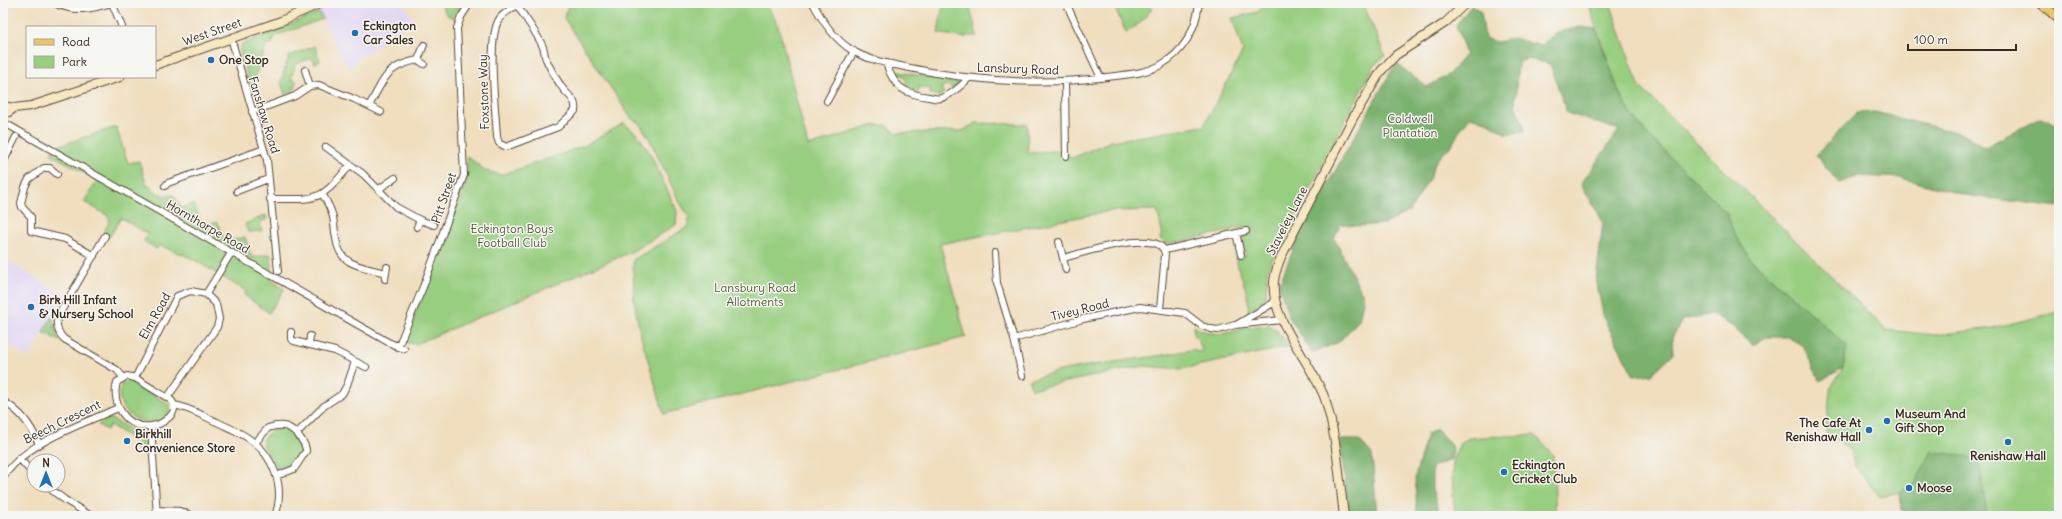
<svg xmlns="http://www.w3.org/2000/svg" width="2062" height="519" font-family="Delius,sans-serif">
  <rect width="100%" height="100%" fill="#f6f6f2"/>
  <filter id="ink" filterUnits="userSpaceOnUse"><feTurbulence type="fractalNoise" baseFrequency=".025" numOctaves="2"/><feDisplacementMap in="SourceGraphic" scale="8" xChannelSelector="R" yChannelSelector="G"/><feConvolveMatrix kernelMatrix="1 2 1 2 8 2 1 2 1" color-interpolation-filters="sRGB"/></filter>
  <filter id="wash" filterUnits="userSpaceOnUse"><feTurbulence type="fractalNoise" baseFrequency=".012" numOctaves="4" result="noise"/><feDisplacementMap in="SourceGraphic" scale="16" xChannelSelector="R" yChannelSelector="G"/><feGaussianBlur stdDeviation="0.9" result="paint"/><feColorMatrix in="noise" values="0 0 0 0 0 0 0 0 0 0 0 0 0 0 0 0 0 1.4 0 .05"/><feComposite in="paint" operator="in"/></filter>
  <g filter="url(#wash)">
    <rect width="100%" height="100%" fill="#f0debe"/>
    <!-- built -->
    <path fill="#e1d4f4" d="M336 3H402L414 20 358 59 349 70 319 12Z
      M3 258 65 296 28 357 3 342Z"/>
    <!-- green -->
    <path fill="#98ce80" stroke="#6a7c4f" d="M440 3H463L453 18 447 15Z
      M569 3H766L778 25 808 146 872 126 886 125 897 133 962 131 976 123 1027 124 1028 153 1063 150 1072 158 1111 141 1204 126 1243 51 1232 18 1258 12 1266 3H1290L1293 9 1306 3H1363L1385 56 1375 64 1267 270C1266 295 1270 298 1248 311 1251 294 1239 276 1236 258L1246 256 1242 237 1250 234 1247 227 1168 244 1160 239 1162 231 1157 210 1110 211 940 244 966 337 664 414 640 333 634 300 633 260 689 226V217L679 201 649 138 639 123 631 118 564 18Z
      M946 3H969L977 36H965V38L938 33 942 10Z
      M1113 3H1151L1152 9 1142 21 1126 33Z
      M1588 3H1610L1639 86 1886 330 1935 335 1992 328 2059 312V516H1903L1900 492 1880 497 1855 466 1849 449 1826 432 1830 389 1843 368 1847 346 1750 259 1733 231 1727 213 1647 134 1630 112 1618 90Z
      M319 12 323 19 275 36 272 44H267L254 80 249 82 240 51 241 45Z
      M315 46 320 61 314 63 312 58 295 64 291 79 296 81 295 89 285 95 281 81 289 56Z
      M895 71 958 83 957 85 952 89 948 84 941 88 944 93 940 96 930 94 931 89 919 87 918 93 903 85 907 81 902 74 898 77Z
      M624 123 637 134 650 153 677 211 676 225 631 252 416 344 407 343 406 338 468 176 467 156 486 171 501 175 584 146Z
      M116 127 128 163 139 161 147 186 150 185 152 191 165 196 174 195 181 208 194 204 203 226 217 222 225 242 245 237 252 258 270 254 272 265 270 279 284 289 269 313 244 295 246 291 191 258 159 245 157 249 144 241 148 234 121 218 110 236 104 232 110 220 107 215 84 202 97 180 51 154 55 147Z
      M266 215V220L260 221 262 231 248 232 245 224Z
      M52 317 59 341 43 332Z
      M1193 326C1227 347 1249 317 1273 328 1280 331 1284 340 1288 347L1182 369 1144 366 1031 389 1029 380C1042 376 1056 371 1070 369 1112 361 1154 358 1195 349L1196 352 1202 351 1199 341 1194 336Z
      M130 381 168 404 170 407C168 436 107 421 122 384Z
      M110 418 139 434 145 440V453L136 449 139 443 110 425 107 430 98 425Z
      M272 430C276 430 281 429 286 430 294 431 303 444 302 452 295 463 291 470 277 467L263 445V438Z
      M1535 435 1553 455 1556 516H1455C1454 495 1445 449 1467 439 1474 436 1523 436 1535 435Z"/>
    <!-- forest -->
    <path fill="#7ab16e" stroke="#5a6e46" d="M1472 5 1481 12 1485 38 1497 42 1514 38 1541 46 1557 32 1580 27 1596 29 1618 90 1630 112 1647 134 1727 213 1733 231 1750 259 1847 346 1843 368 1820 381 1803 346 1788 337H1766L1753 346 1733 327 1712 314 1682 320 1672 338 1673 354 1652 374 1634 376 1604 319 1596 280 1603 222 1581 184 1619 130 1567 113 1550 64 1528 59 1518 62 1515 105 1526 131 1506 134 1486 121 1470 117 1460 130 1452 145 1436 161 1429 179 1410 211 1385 224 1358 226 1341 224 1334 238 1364 297 1359 320 1339 342 1312 353 1289 317 1279 285 1299 235 1396 63 1427 87 1448 75 1466 54 1456 25Z
      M1875 112 1966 135 1985 147 2040 118 2059 125V207L1964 195 1901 178 1859 176 1839 183 1816 155 1857 113Z
      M1437 429 1453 448 1451 460 1432 467V490L1441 516H1417L1415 477 1427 434Z
      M1340 440H1359L1372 454 1377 516H1349Z
      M1932 451 1974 458 1980 467 1987 516H1903L1900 492 1915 483Z"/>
  </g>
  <g filter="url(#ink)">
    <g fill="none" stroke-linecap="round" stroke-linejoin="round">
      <defs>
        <path id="street" d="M54 3C74 12 90 10 111 3
          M112 3 122 27
          M515 3 517 5C525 18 537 33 543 47 545 51 544 56 546 59 550 69 556 78 561 86 567 96 577 98 575 111L558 127 506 147 499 143 497 137C496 112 486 36 500 18 504 13 511 9 517 5
          M813 3C823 22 834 39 853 51 868 60 887 63 905 67 974 82 1045 86 1115 76 1130 74 1145 73 1159 66 1183 53 1196 30 1199 3
          M1066 3 1101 78
          M231 38 267 160 278 271
          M418 60 424 45
          M886 63C894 88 905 94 929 97 934 98 939 100 944 97 954 93 962 85 969 78
          M305 70 310 86
          M1065 81 1066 156
          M827 101 854 51
          M369 106C384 80 385 66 418 60L424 64
          M252 112 295 96 310 86 319 85 354 99 381 112
          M3 122 388 342 404 349
          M326 147 363 174 396 207 420 220 434 225
          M3 163 16 137
          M57 174 50 168H44L29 179 25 187 21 203 22 207 31 217V231L65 239 94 256
          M165 186 168 183 264 149
          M379 189 395 178
          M237 191 268 179
          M323 195C327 202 331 209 333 217 336 233 334 253 350 262 361 268 374 270 386 273
          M270 199C318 199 319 203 350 165
          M417 227 420 220
          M1236 233 1241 255
          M105 236 57 318C56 326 58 333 64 339L117 370 123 377
          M1059 242 1066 270
          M1165 250 1246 231
          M995 253 997 283 1014 339 1083 319 1140 307 1185 313 1202 326 1211 329 1218 330 1235 325 1282 320
          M1063 258C1080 254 1162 226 1165 254L1160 309
          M385 279 387 267
          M206 294 231 253
          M1236 325 1275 302
          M291 332V339L294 341 335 351 366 367
          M1014 339 1022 376
          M309 345 310 336
          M398 347 423 287 464 175 457 28 461 17 470 3
          M127 376 135 378 171 400C182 412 162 425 151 426 126 429 111 404 117 382Z
          M135 378 177 296 191 291 206 294 216 304 219 319 217 327 167 398
          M3 401C21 412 30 424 39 444
          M174 405C190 408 203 416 217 422 227 427 238 431 248 438 273 454 286 487 275 516
          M151 426 157 516
          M297 433 324 406 342 394 347 385 355 362
          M255 443 268 428C283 423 292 426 301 439 304 443 306 446 306 451L294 469 276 476
          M19 458 34 475
          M3 478C25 442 81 425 118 408
          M45 485 65 500 91 516
          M157 510 180 511 193 516"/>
        <path id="secondary" d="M155 65 281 21 321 3
          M3 106 14 108 31 106 120 77
          M3 113 9 112 14 108
          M1344 516C1339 477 1337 436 1325 399 1313 364 1270 320 1274 283 1274 274 1278 265 1281 257L1353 118 1381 71 1396 55 1445 23 1466 3"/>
        <path id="primary" d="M2041 3 2059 19"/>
      </defs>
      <!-- street casing -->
      <use href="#street" stroke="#564536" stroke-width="8"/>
      <!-- secondary casing -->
      <use href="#secondary" stroke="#564536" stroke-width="10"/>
      <!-- primary casing -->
      <use href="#primary" stroke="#564536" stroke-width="11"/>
      <!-- street -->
      <use href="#street" stroke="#fff" stroke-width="6"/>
      <!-- secondary -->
      <use href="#secondary" stroke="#f7e8c3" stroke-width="8"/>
      <!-- primary -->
      <use href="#primary" stroke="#eac669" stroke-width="9"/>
    </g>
  </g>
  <!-- markers -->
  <g fill="#1f6fb2" stroke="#f6f6f2" stroke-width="1.5">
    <circle cx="355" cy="33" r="4"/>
    <circle cx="211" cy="60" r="4"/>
    <circle cx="31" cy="307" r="4"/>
    <circle cx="1887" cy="421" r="4"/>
    <circle cx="1869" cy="430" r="4"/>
    <circle cx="127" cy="441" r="4"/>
    <circle cx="2008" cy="442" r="4"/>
    <circle cx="1504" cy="472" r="4"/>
    <circle cx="1909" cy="488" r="4"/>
  </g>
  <g text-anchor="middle" stroke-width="3" stroke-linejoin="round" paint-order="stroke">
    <!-- poi labels -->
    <g font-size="12" font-weight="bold" fill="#3b2a1e" stroke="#f6f6f2" text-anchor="start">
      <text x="363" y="30">Eckington<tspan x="363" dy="14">Car Sales</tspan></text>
      <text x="219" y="64">One Stop</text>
      <text x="39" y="304">Birk Hill Infant<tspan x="39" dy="14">&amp; Nursery School</tspan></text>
      <text x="1895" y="418">Museum And<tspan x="1895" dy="14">Gift Shop</tspan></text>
      <text x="1861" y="427" text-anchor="end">The Cafe At<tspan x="1861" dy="14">Renishaw Hall</tspan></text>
      <text x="135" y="438">Birkhill<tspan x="135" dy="14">Convenience Store</tspan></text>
      <text x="2008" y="460" text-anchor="middle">Renishaw Hall</text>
      <text x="1512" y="469">Eckington<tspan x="1512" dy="14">Cricket Club</tspan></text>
      <text x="1917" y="492">Moose</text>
    </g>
    <!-- street labels -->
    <g font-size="12" fill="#3b2a1e" stroke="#f6f6f2">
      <text transform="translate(212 32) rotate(-19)" y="4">West Street</text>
      <text transform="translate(1018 69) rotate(2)" y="4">Lansbury Road</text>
      <text transform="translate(484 92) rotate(-92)" y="4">Foxstone Way</text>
      <text transform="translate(264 115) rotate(73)" y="4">Fanshaw Road</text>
      <text transform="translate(444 198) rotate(-71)" y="4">Pitt Street</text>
      <text transform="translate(1287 221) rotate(-63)" y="4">Staveley Lane</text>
      <text transform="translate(208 227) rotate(30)" y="4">Hornthorpe Road</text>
      <text transform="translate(1080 310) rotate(-14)" y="4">Tivey Road</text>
      <text transform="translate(155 316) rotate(-61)" y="4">Elm Road</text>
      <text transform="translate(62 422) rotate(-26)" y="4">Beech Crescent</text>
    </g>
    <!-- park labels -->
    <g font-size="12" fill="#575b3b" stroke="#f6f6f2">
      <text x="1410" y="123">Coldwell<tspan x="1410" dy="14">Plantation</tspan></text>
      <text x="512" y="233">Eckington Boys<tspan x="512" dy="14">Football Club</tspan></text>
      <text x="755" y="292">Lansbury Road<tspan x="755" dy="14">Allotments</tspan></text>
    </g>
  </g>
  <!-- margin -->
  <rect width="2062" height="519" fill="none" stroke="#f6f6f2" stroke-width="16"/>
  <!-- legend -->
  <rect x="26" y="26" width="130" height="52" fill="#f6f6f2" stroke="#aba49d"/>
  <rect x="34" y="39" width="20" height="6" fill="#eac669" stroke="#aba49d"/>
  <text x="62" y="46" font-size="12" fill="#3b2a1e">Road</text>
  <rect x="34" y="56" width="20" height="12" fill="#98ce80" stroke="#aba49d"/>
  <text x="62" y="66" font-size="12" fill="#3b2a1e">Park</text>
  <!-- north arrow -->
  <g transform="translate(46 473)"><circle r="19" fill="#f6f6f2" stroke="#aba49d"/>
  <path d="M0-3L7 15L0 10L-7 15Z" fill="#1f6fb2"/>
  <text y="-6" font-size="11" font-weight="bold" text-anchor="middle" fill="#3b2a1e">N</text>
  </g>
  <!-- scale -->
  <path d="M1908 44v6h108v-6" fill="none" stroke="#3b2a1e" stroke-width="2"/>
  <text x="1914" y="44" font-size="12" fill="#3b2a1e" stroke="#f6f6f2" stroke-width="3" paint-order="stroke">100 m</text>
</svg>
